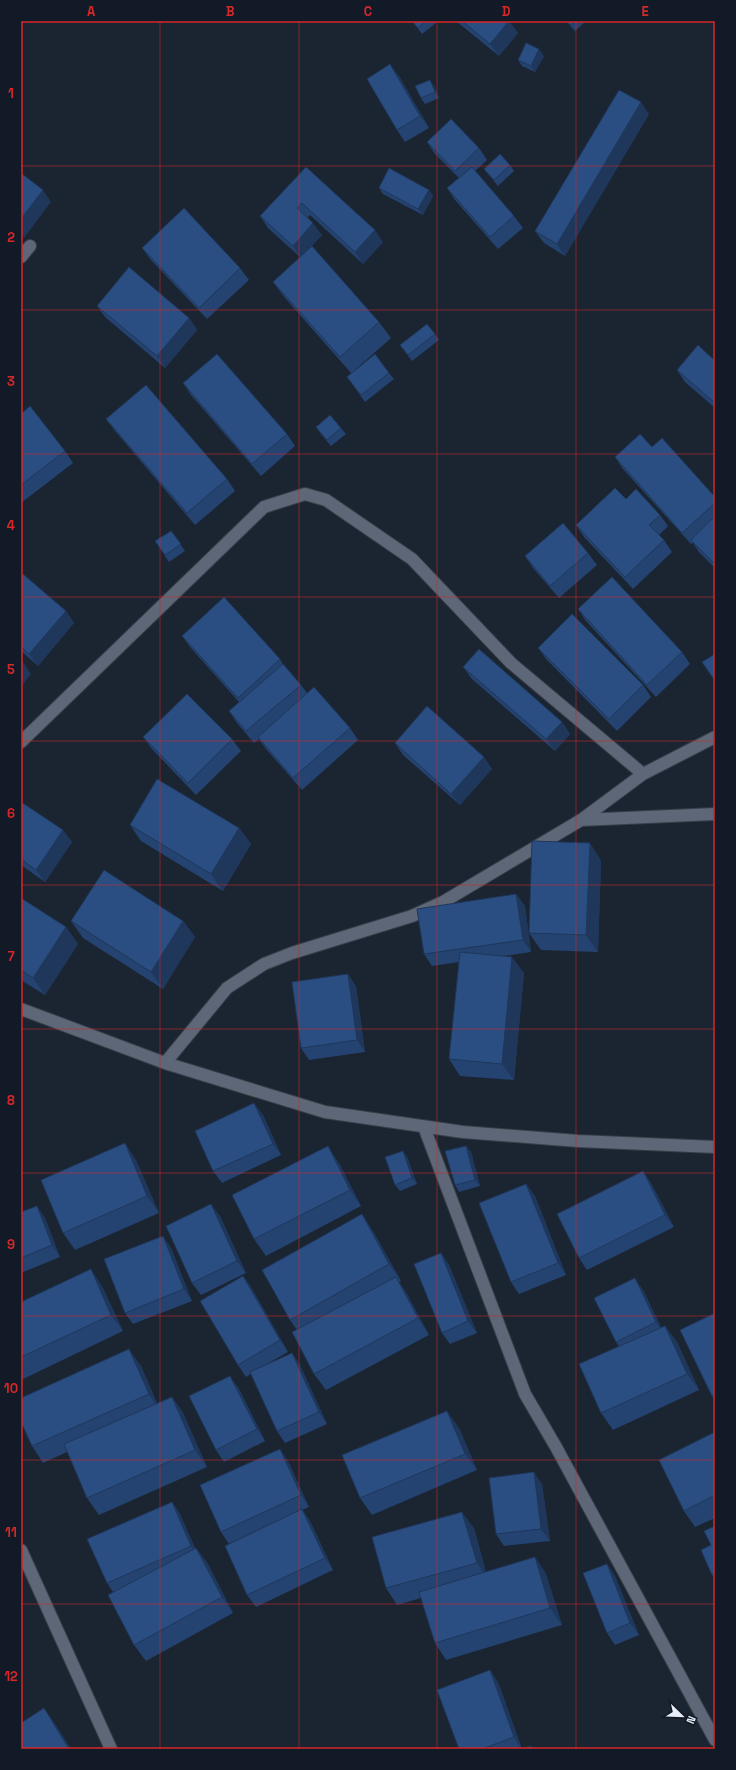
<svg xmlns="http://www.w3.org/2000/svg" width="736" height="1770" font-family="'Space Grotesk',sans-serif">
  <rect width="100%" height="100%" fill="#1b2431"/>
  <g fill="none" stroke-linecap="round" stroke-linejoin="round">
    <defs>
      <path id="street" d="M21 257 30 246
        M21 742 264 507 305 494 326 500 412 559 511 663 643 774
        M581 820 715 814
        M21 1009 165 1063 325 1112 463 1132 578 1141 715 1147
        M165 1063 227 988 264 964 292 953 412 916 443 902 581 820 643 774 715 737
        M424 1127 525 1394 556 1447 715 1740
        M21 1550 111 1749"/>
    </defs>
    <!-- street casing -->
    <use href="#street" stroke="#383e49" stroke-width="14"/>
    <!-- street -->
    <use href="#street" stroke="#5d6777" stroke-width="12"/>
  </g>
  <!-- wall -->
  <path fill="#254370" d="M412 21H436L437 22 422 34Z
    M456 21H509L518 33 499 56Z
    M566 21H586L575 31Z
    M544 56 535 72 522 66 518 60Z
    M399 76 429 128 405 142 397 130Z
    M434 86 439 98 425 104 421 98Z
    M649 114 565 256 544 243 535 231Z
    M427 142 479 148 487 160 475 171 514 216 523 228 498 249 455 200 447 188 459 178 435 154Z
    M510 165 514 171 498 186 489 175 484 169Z
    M306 167 383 242 363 264 310 215 307 218 322 235 308 250 379 322 391 338 356 369 389 373 394 379 365 402 347 377 351 373 285 298 273 282 300 257 268 228 260 216Z
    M379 188 429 190 433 196 423 215 383 194Z
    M142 248 240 268 249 280 207 319 151 260Z
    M97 306 189 318 197 330 165 368 105 317Z
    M435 334 439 340 412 361 400 345Z
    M715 361V408L685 382 677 370Z
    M183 383 287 434 295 446 261 476 191 395Z
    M21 414 65 451 73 463 21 503Z
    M106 419 227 479 235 491 195 525 115 431Z
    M316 427 341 428 346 434 331 446 320 433Z
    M652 447 715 497V568L699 552 693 543 691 544 623 469 615 457Z
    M626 499 660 515 668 526 659 535 664 540 672 552 633 589 584 537 576 525Z
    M171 531 185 551 169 562 155 541Z
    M588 553 597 565 559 598 533 568 525 556Z
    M21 577 66 611 74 623 38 666 21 651Z
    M578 609 682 652 690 664 656 697 586 621Z
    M182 636 280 659 284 666 301 685 307 693 350 728 358 740 302 790 266 749 259 739 254 743 237 723 229 711 239 702 190 647Z
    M538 648 643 685 651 697 617 731 547 660Z
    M463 667 562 722 570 734 555 751 472 679Z
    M143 737 232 739 241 751 196 795 152 749Z
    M395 743 484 757 492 769 460 805 403 755Z
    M21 802 63 830 72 842 45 882 21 865Z
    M130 825 239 828 251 844 223 891 141 841Z
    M601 860 598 952 541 950 529 933Z
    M516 894 525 906 531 952 504 956 524 973 514 1080 460 1076 449 1059 459 962 432 966 424 954Z
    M21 898 66 927 78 944 45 995 21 980Z
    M71 921H183L195 937 163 989 83 938Z
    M356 986 365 1052 309 1060 301 1048Z
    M263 1115 281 1155 222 1183 213 1171Z
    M466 1146 471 1152 480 1186 459 1192 455 1185Z
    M403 1151 407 1157 417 1184 400 1191 395 1185Z
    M136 1160 159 1213 75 1250 63 1233Z
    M339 1163 361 1206 266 1256 254 1239Z
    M643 1171 651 1183 674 1227 587 1270 579 1258Z
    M526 1184 535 1196 566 1275 519 1294 511 1282Z
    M21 1212 45 1218 60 1257 21 1273Z
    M220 1216 246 1273 201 1295 192 1283Z
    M373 1231 401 1281 399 1282 407 1294 429 1335 326 1390 314 1374 297 1330 290 1320Z
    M171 1248 192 1301 133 1324 125 1313Z
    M441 1253 449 1265 477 1333 450 1344 442 1333Z
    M243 1276 251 1287 288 1352 265 1365 292 1353 300 1365 327 1424 285 1443 277 1431 251 1374 246 1377 238 1365Z
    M102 1286 123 1331 21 1380V1302Z
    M643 1290 661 1327 665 1326 677 1342 699 1390 613 1430 601 1413 619 1347 616 1342Z
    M715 1313V1400L712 1396Z
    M141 1366 157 1403 172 1397 183 1413 207 1467 99 1515 87 1498 67 1452 43 1463 32 1446Z
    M238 1387 265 1441 224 1462 216 1450Z
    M459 1428 477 1470 372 1515 360 1498Z
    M715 1432V1518L695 1527 684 1511Z
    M288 1461 309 1507 302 1510 310 1521 333 1570 256 1607 247 1595 271 1524 229 1544 221 1532Z
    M542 1484 550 1541 504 1546 496 1534Z
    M172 1502 180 1514 195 1548H196L208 1564 233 1613 146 1661 134 1645 113 1592 107 1583Z
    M715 1526V1579L712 1575 711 1545Z
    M474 1528 486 1572 535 1557 546 1574 562 1625 446 1660 435 1643 421 1598 397 1605 386 1588Z
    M607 1564 615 1576 639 1635 615 1645 607 1633Z
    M490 1670 498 1682 522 1749 531 1746 533 1749H459Z"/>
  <!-- shaded-wall -->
  <path fill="#1e375b" d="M509 21 518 33 499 56 490 44Z
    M539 49 544 56 535 72 531 66Z
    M390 64 399 76 429 128 420 116Z
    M430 80 434 86 439 98 435 92Z
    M641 102 649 114 565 256 557 244Z
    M43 190 51 202 24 238 21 233V219Z
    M429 190 433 196 423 215 418 209Z
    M313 223 322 235 301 258 293 246Z
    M375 230 383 242 363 264 355 252Z
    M189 318 197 330 165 368 157 356Z
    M66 611 74 623 38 666 29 654Z
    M21 659 31 674 21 687Z
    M562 722 570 734 555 751 546 739Z
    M484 757 492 769 460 805 451 794Z
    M239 828 251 844 223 891 211 874Z
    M63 830 72 842 45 882 36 870Z
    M590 843 601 860 598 952 586 935Z
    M516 894 525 906 531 952 523 940Z
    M183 921 195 937 163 989 151 972Z
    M66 927 78 944 45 995 33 978Z
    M512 957 524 973 514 1080 502 1064Z
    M348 974 356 986 365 1052 357 1040Z
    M254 1103 263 1115 281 1155 273 1144Z
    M125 1143 136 1160 159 1213 147 1196Z
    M328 1146 339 1163 361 1206 350 1190Z
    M466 1146 471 1152 480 1186 475 1180Z
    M403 1151 407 1157 417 1184 412 1178Z
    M643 1171 651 1183 674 1227 665 1215Z
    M526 1184 535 1196 566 1275 558 1263Z
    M211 1204 220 1216 246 1273 237 1261Z
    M37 1206 45 1218 60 1257 52 1245Z
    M362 1214 373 1231 401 1281 389 1264Z
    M163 1236 171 1248 192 1301 184 1289Z
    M441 1253 449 1265 477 1333 468 1321Z
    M91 1269 102 1286 123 1331 111 1315Z
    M243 1276 251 1287 288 1352 280 1340Z
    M396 1277 407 1294 429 1335 418 1318Z
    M635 1278 643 1290 664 1334 656 1322Z
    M665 1326 677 1342 699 1390 687 1374Z
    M129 1349 141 1366 160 1411 149 1394Z
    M292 1353 300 1365 327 1424 319 1412Z
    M230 1376 238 1387 265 1441 257 1429Z
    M172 1397 183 1413 207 1467 195 1450Z
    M447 1411 459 1428 477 1470 465 1454Z
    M280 1449 288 1461 309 1507 301 1495Z
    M534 1472 542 1484 550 1541 541 1529Z
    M172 1502 180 1514 199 1558 191 1546Z
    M302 1509 310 1521 333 1570 325 1558Z
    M462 1512 474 1528 488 1580 477 1563Z
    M196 1548 208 1564 233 1613 222 1597Z
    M535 1557 546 1574 562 1625 550 1608Z
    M607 1564 615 1576 639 1635 630 1623Z
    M490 1670 498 1682 522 1749 514 1737Z
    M44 1708 56 1725 71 1749H69Z"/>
  <!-- building -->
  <path fill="#2b4e82" stroke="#1e375b" d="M412 21H426L418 28Z
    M462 21H509L490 44Z
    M567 21H575L571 25Z
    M526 43 539 49 531 66 518 60Z
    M390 64 420 116 397 130 367 79Z
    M430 80 435 92 421 98 415 86Z
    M619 90 641 102 557 244 535 231Z
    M451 119 479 148 455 171 427 142Z
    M500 154 510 165 494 180 484 169Z
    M306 167 375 230 355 252 302 203 297 208 313 223 293 246 260 216Z
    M472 167 514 216 490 237 447 188Z
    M389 168 429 190 418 209 379 188Z
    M21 173 43 190 21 219Z
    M184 208 240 268 199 308 142 248Z
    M312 246 379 322 340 357 273 282Z
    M129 267 189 318 157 356 97 306Z
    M427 324 435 334 408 355 400 345Z
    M698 345 715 361V403L677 370Z
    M217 354 287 434 252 464 183 383Z
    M375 354 389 373 361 395 347 377Z
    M146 385 227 479 187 513 106 419Z
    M30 406 65 451 21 485V414Z
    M330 415 341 428 327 440 316 427Z
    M640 434 652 447 662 438 715 497V503L682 533 615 457Z
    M615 488 626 499 636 489 660 515 649 525 664 540 625 577 576 525Z
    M715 516V564L691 540Z
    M563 523 588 553 550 586 525 556Z
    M171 531 181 544 165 555 155 541Z
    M23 574 66 611 29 654 21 646V577Z
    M612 577 682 652 647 685 578 609Z
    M224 597 280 659 238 698 182 636Z
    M572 614 643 685 609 719 538 648Z
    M479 649 562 722 546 739 463 667Z
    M715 654V676L713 678 702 662Z
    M283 664 301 685 246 731 229 711Z
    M314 687 350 728 293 778 258 737Z
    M187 694 232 739 188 783 143 737Z
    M427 706 484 757 451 794 395 743Z
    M157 779 239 828 211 874 130 825Z
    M21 802 63 830 36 870 21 859Z
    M532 841 590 843 586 935 529 933Z
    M104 870 183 921 151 972 71 921Z
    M516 894 523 940 424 954 417 909Z
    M21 898 66 927 33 978 21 970Z
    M460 952 512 957 502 1064 449 1059Z
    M348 974 357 1040 301 1048 292 982Z
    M254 1103 273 1144 213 1171 195 1131Z
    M125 1143 147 1196 63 1233 41 1180Z
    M328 1146 350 1190 254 1239 232 1195Z
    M466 1146 475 1180 455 1185 445 1151Z
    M403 1151 412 1178 395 1185 385 1157Z
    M643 1171 665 1215 579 1258 557 1214Z
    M526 1184 558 1263 511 1282 479 1203Z
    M211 1204 237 1261 192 1283 166 1226Z
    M37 1206 52 1245 21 1258V1212Z
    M362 1214 389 1264 290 1320 262 1270Z
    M163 1236 184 1289 125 1313 104 1259Z
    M441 1253 468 1321 442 1333 414 1264Z
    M91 1269 111 1315 21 1357V1302Z
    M243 1276 280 1340 238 1365 200 1301Z
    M396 1277 418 1318 314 1374 292 1332Z
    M635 1278 656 1322 616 1342 594 1298Z
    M715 1313V1395L712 1396 680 1330Z
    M665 1326 687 1374 601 1413 579 1364Z
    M129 1349 149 1394 32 1446 21 1422V1398Z
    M292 1353 319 1412 277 1431 250 1372Z
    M230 1376 257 1429 216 1450 189 1396Z
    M172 1397 195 1450 87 1498 64 1444Z
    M447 1411 465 1454 360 1498 342 1455Z
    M715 1432V1495L684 1511 659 1460Z
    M280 1449 301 1495 221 1532 200 1485Z
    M534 1472 541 1529 496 1534 489 1478Z
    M172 1502 191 1546 107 1583 87 1539Z
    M302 1509 325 1558 247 1595 225 1546Z
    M462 1512 477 1563 386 1588 372 1537Z
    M715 1526V1573L712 1575 701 1550 711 1545 704 1531Z
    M196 1548 222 1597 134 1645 108 1595Z
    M535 1557 550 1608 435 1643 419 1592Z
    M607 1564 630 1623 607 1633 583 1573Z
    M490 1670 514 1737 482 1749H459L437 1690Z
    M44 1708 69 1749H21V1723Z
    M531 1746 532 1749H522Z"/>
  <!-- grid -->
  <path fill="none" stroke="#d62828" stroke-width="1" stroke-opacity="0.55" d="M160 21V1749M299 21V1749M437 21V1749M576 21V1749M21 166H715M21 310H715M21 454H715M21 597H715M21 741H715M21 885H715M21 1029H715M21 1173H715M21 1316H715M21 1460H715M21 1604H715"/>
  <!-- border -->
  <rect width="736" height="1770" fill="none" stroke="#121a27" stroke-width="44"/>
  <!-- north arrow -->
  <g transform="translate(682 1716) rotate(113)" stroke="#121a27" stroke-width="3" paint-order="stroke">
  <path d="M0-3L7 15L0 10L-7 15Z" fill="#e8eef7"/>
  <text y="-6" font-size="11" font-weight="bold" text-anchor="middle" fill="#e8eef7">N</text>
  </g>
  <rect x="22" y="22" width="692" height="1726" fill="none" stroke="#d62828" stroke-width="1.5"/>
  <g font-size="13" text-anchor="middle" font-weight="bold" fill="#d62828">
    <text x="91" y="16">A</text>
    <text x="230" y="16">B</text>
    <text x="368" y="16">C</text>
    <text x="506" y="16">D</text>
    <text x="645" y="16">E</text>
    <text x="11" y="98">1</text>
    <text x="11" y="242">2</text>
    <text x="11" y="386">3</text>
    <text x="11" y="530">4</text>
    <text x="11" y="674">5</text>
    <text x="11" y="818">6</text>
    <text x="11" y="961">7</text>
    <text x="11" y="1105">8</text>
    <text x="11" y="1249">9</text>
    <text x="11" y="1393">10</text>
    <text x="11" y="1537">11</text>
    <text x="11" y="1681">12</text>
  </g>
</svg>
